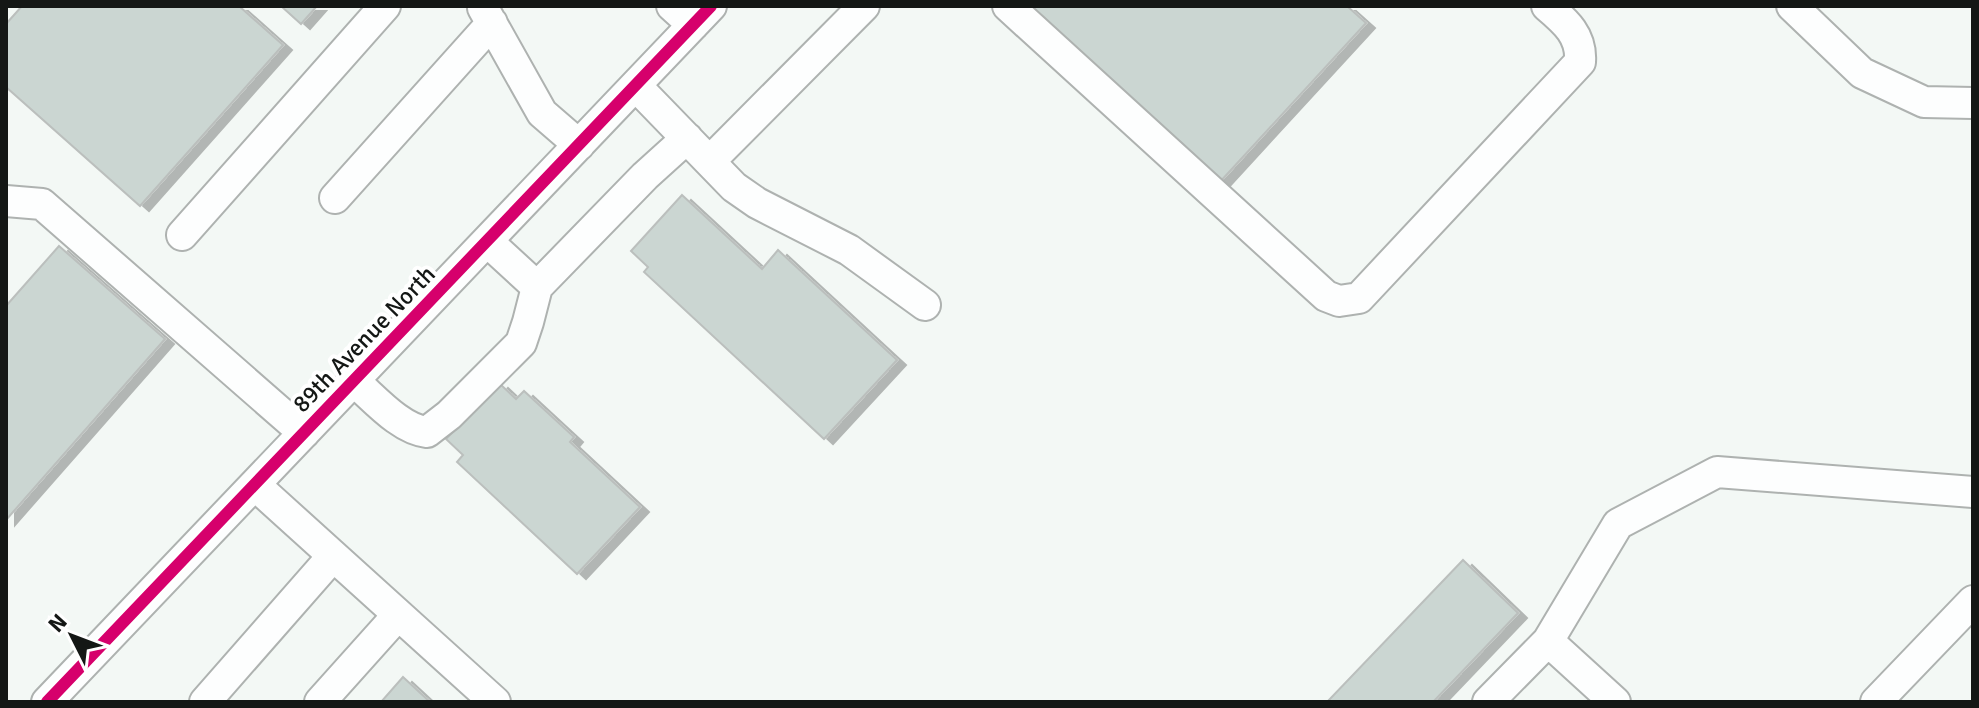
<svg xmlns="http://www.w3.org/2000/svg" width="1979" height="708" font-family="Signika,sans-serif">
  <defs>
    <filter id="shadow"><feDropShadow dx="9" dy="5" stdDeviation="0" flood-color="#0004"/></filter>
  </defs>
  <rect width="100%" height="100%" fill="#f3f8f5"/>
  <!-- building -->
  <path fill="#cbd6d2" stroke="#bbbfbd" stroke-width="2" filter="url(#shadow)" d="M22 6H239L283 45 140 206 6 87V24Z
    M281 6H317L301 24Z
    M1026 6H1347L1366 23 1219 183Z
    M682 195 762 269 778 250 897 360 824 439 644 272 648 267 631 251Z
    M59 246 165 339 6 520V306Z
    M499 383 516 399 524 391 574 437 570 442 640 507 577 574 457 462 463 455 446 439Z
    M1463 560 1518 613 1433 702H1327Z
    M403 677 430 702H381Z"/>
  <g fill="none" stroke-linecap="round" stroke-linejoin="round">
    <defs>
      <path id="minor" d="M672 6 693 25
        M1008 6 1326 296 1339 301 1359 298 1580 62C1582 36 1566 22 1547 6
        M1792 6 1862 73 1924 102 1973 103
        M483 8 542 113 579 145
        M636 86 734 187 757 203 849 250 925 305
        M710 161 864 6
        M335 198 492 23
        M6 201 42 204 304 433
        M182 235 385 6
        M488 242 537 287 645 176 687 138
        M354 381C374 398 400 429 427 432L449 415 521 343 528 322 537 287
        M255 485 495 702
        M1548 641 1618 524 1717 472 1973 492
        M47 702 711 6
        M205 702 333 556
        M320 702 398 615
        M1488 702 1548 641 1615 702
        M1876 702 1973 601"/>
    </defs>
    <!-- minor casing -->
    <use href="#minor" stroke="#aeb2b0" stroke-width="34"/>
    <!-- minor -->
    <use href="#minor" stroke="#fdfefe" stroke-width="30"/>
    <defs>
      <path id="cycleway" d="M47 702 711 6"/>
    </defs>
    <!-- cycleway casing -->
    <use href="#cycleway" stroke="#fff" stroke-width="17"/>
    <!-- cycleway -->
    <use href="#cycleway" stroke="#d6006c" stroke-width="12"/>
  </g>
  <g text-anchor="middle" stroke-width="8" stroke-linejoin="round" paint-order="stroke">
    <!-- street labels -->
    <g font-size="24" fill="#141715" stroke="#fff">
      <text transform="translate(364 339) rotate(-46)" y="8">89th Avenue North</text>
    </g>
  </g>
  <!-- border -->
  <rect width="1979" height="708" fill="none" stroke="#141715" stroke-width="16"/>
  <!-- north arrow -->
  <g transform="translate(72 636) rotate(312)" stroke="#ffffff" stroke-width="6" paint-order="stroke">
  <path d="M0-6L14 30L0 20L-14 30Z" fill="#141715"/>
  <text y="-12" font-size="22" font-weight="bold" text-anchor="middle" fill="#141715">N</text>
  </g>
</svg>
